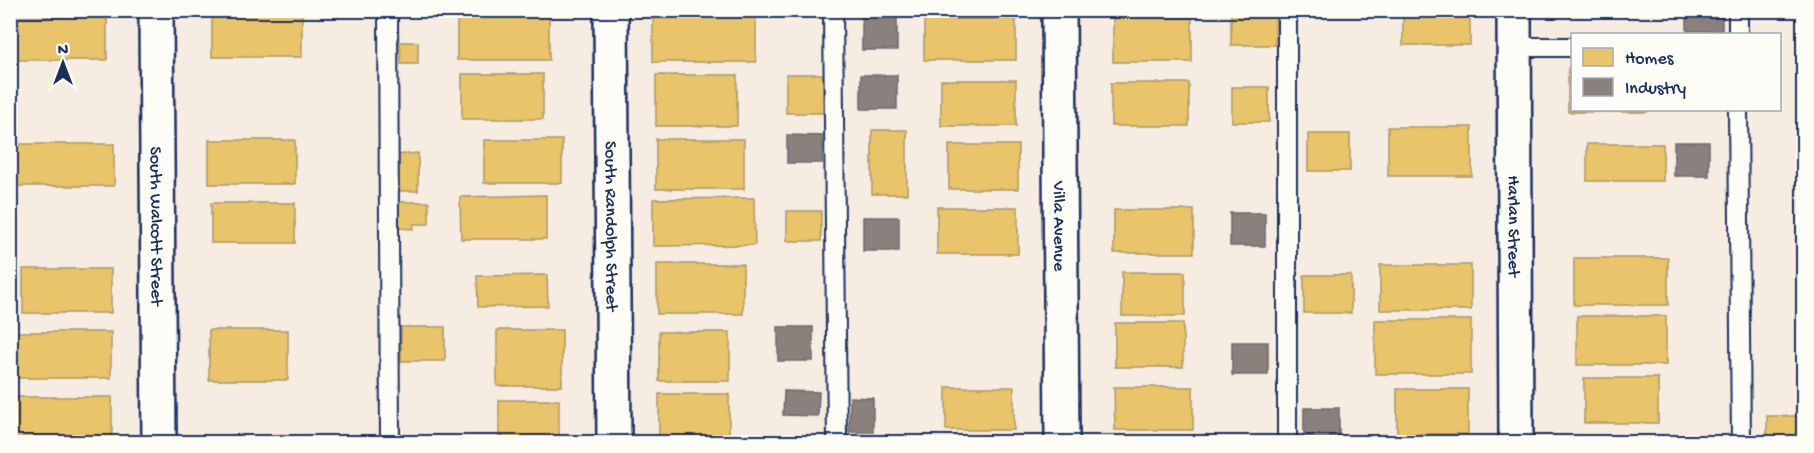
<svg xmlns="http://www.w3.org/2000/svg" width="1814" height="453" font-family="'Gochi Hand',sans-serif">
  <rect width="100%" height="100%" fill="#f6ece2"/>
  <filter id="ink" filterUnits="userSpaceOnUse"><feTurbulence type="fractalNoise" baseFrequency=".0167" numOctaves="2"/><feDisplacementMap in="SourceGraphic" scale="12" xChannelSelector="R" yChannelSelector="G"/><feConvolveMatrix kernelMatrix="1 2 1 2 8 2 1 2 1" color-interpolation-filters="sRGB"/></filter>
  <g filter="url(#ink)">
    <!-- homes -->
    <path fill="#e9c46a" stroke="#ab9766" stroke-width="1.5" d="M653 10H756V62H653Z
      M1231 10H1275V45H1231Z
      M1403 10H1470V45H1403Z
      M212 12H302V57H212Z
      M457 16H549V60H457Z
      M10 17H107V60H10Z
      M1113 18H1192V62H1113Z
      M924 19H1016V60H924Z
      M400 42H418V64H401Z
      M1568 68H1572V110H1647V112H1568Z
      M462 74H543V119H462Z
      M786 74H823V113H786Z
      M656 75H737V126H656Z
      M941 80H1016V126H941Z
      M1111 83H1189V126H1111Z
      M1232 87H1269V122H1232Z
      M1388 127H1472V176H1388Z
      M872 130H907V194H872Z
      M1308 134H1350V171H1308Z
      M656 139H744V189H656Z
      M209 140H295V184H209Z
      M484 140H562V183H484Z
      M10 144H114V186H10Z
      M1587 144H1663V181H1587Z
      M949 145H1018V189H949Z
      M418 153V191H396V155Z
      M546 195V239H461L460 197Z
      M754 198 755 245 653 246V199Z
      M398 202H429V224H414L413 229 398 228Z
      M211 203H295V243H211Z
      M937 207H1018V254H937Z
      M1114 210H1194V253H1114Z
      M787 211H821V241H787Z
      M1574 258H1668V305H1574Z
      M657 264H743V314H657Z
      M1380 265H1471V310H1380Z
      M23 269H111V313H23Z
      M1122 272H1185V316H1122Z
      M547 275 548 306 478 307 477 276Z
      M1304 275H1351V313H1304Z
      M1577 316H1666V365H1577Z
      M1375 320H1471V374H1375Z
      M1115 323H1183V367H1115Z
      M401 327H445V361H401Z
      M209 330H288V380H209Z
      M497 330H562V386H497Z
      M13 332H111V378H13Z
      M659 332H730V381H659Z
      M1584 378H1658V423H1584Z
      M946 387H1014V430H946Z
      M1114 387H1193V430H1115Z
      M1397 389H1468V434H1397Z
      M659 394H729V442H659Z
      M10 397H112V441H10Z
      M499 400H559V442H499Z
      M1767 416H1804V442H1767Z"/>
    <!-- industry -->
    <path fill="#8a817c" stroke="#696873" stroke-width="1.5" d="M1687 10H1722V31H1687Z
      M862 17H897V50H862Z
      M861 75H897V109H861Z
      M787 135 822 136V163H787Z
      M1674 142H1709V176H1674Z
      M1230 213H1265V246H1230Z
      M863 217H899V251H863Z
      M778 327H813V361H778Z
      M1232 342H1268V375H1232Z
      M784 391 819 392 818 416 783 415Z
      M850 397 873 398V432H849Z
      M1304 408H1339V441H1304Z"/>
    <g fill="none" stroke-linecap="round" stroke-linejoin="round">
      <defs>
        <path id="service" d="M388 10 390 442
          M833 10 837 442
          M1287 10V442
          M1738 10V34
          M1514 47H1572
          M1738 110 1741 442"/>
        <g id="minor">
          <path id="s1" d="M156 10 159 442"/>
          <path id="s2" d="M611 10 614 442"/>
          <path id="s3" d="M1059 10 1062 442"/>
          <path id="s4" d="M1514 10 1516 442"/>
        </g>
      </defs>
      <!-- service casing -->
      <use href="#service" stroke="#1b2f5e" stroke-width="22"/>
      <!-- minor casing -->
      <use href="#minor" stroke="#1b2f5e" stroke-width="38"/>
      <!-- service -->
      <use href="#service" stroke="#fdfcf7" stroke-width="18"/>
      <!-- minor -->
      <use href="#minor" stroke="#fdfcf7" stroke-width="33"/>
    </g>
  </g>
  <g text-anchor="middle" stroke-width="6" stroke-linejoin="round" paint-order="stroke">
    <!-- street labels -->
    <g font-size="18" fill="#1b2f5e" stroke="#fdfcf7">
      <text dy="6" stroke="none"><textPath href="#s1" startOffset="216">South Walcott Street</textPath></text>
      <text dy="6" stroke="none"><textPath href="#s2" startOffset="216">South Randolph Street</textPath></text>
      <text dy="6" stroke="none"><textPath href="#s3" startOffset="216">Villa Avenue</textPath></text>
      <text dy="6" stroke="none"><textPath href="#s4" startOffset="216">Harlan Street</textPath></text>
    </g>
  </g>
  <!-- margin -->
  <rect width="1814" height="453" fill="none" stroke="#fdfcf7" stroke-width="36"/>
  <rect x="18" y="18" width="1778" height="417" fill="none" stroke="#1b2f5e" stroke-width="2" filter="url(#ink)"/>
  <!-- legend -->
  <rect x="1571" y="33" width="210" height="78" fill="#fdfcf7" stroke="#a3aaba" stroke-width="1.5"/>
  <rect x="1583" y="48" width="30" height="18" fill="#e9c46a" stroke="#a3aaba" stroke-width="1.5"/>
  <text x="1625" y="63" font-size="18" fill="#1b2f5e">Homes</text>
  <rect x="1583" y="78" width="30" height="18" fill="#8a817c" stroke="#a3aaba" stroke-width="1.5"/>
  <text x="1625" y="93" font-size="18" fill="#1b2f5e">Industry</text>
  <!-- north arrow -->
  <g transform="translate(63 63)" stroke="#fdfcf7" stroke-width="4.5" paint-order="stroke">
  <path d="M0-4.5L10 22L0 15L-10 22Z" fill="#1b2f5e"/>
  <text y="-9" font-size="16" font-weight="bold" text-anchor="middle" fill="#1b2f5e">N</text>
  </g>
</svg>
